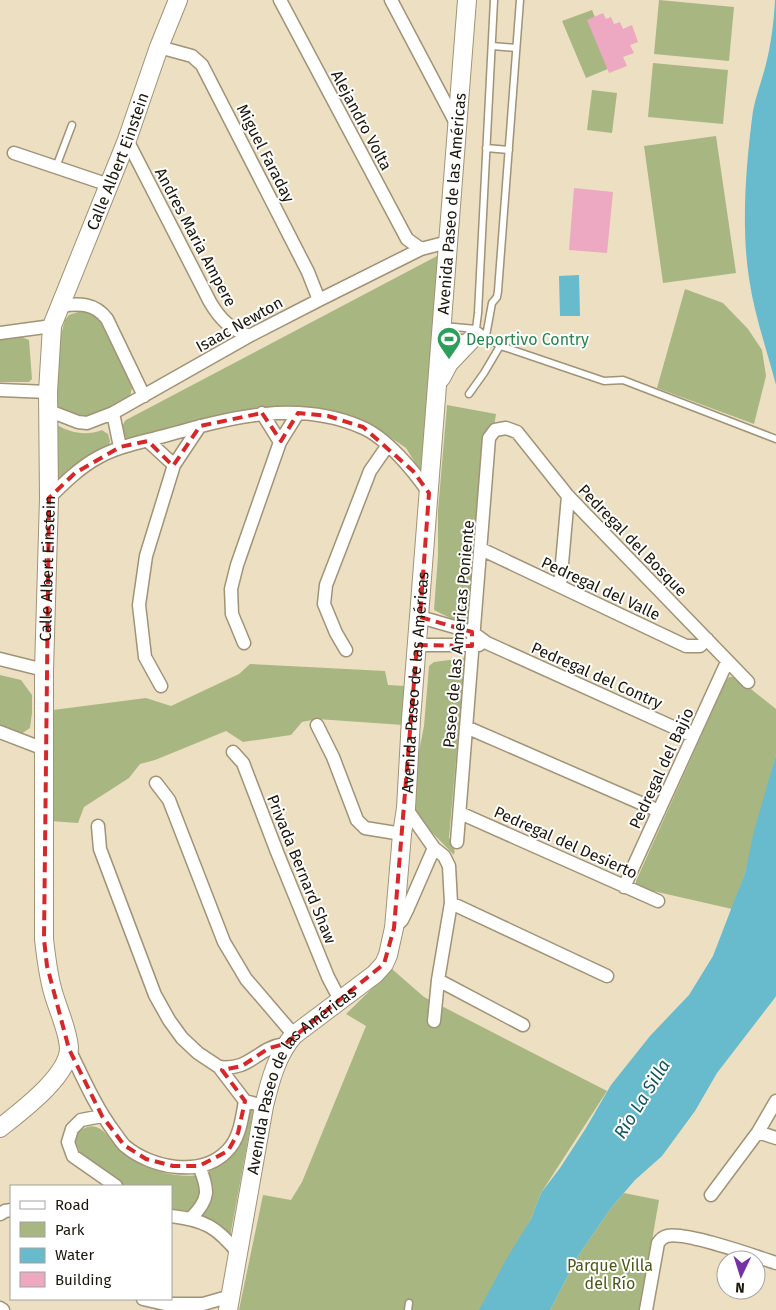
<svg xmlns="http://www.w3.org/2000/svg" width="776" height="1310" font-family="'Fira Sans',sans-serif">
  <rect width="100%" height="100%" fill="#eddfc1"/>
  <!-- green -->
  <path fill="#a8b781" d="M659 0 734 7 729 61 654 54Z
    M592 10 615 66 586 78 562 21Z
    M653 63 728 70 723 124 648 117Z
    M592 90 617 93 612 133 587 130Z
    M716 136 736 273 663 283 644 146Z
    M437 256 440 258 423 469H419L406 448 381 431 352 421 285 411 134 440 126 438C122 431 121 426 126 420Z
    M685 289 723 303 748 329 762 350 766 376 754 424 657 388Z
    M78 312H89L98 317 129 380 132 388 129 400 85 421 59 408 54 393 57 349 65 320 69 315Z
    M16 335 29 340 32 379 29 382H0V337Z
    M447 405 496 414 494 427 485 434 482 442 468 627 434 610 438 556V511Z
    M57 425C71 433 86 436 102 430L108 434 110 441 109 446C85 458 74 464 58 484L54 482Z
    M465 658 449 838 455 847 454 855 414 814V776L424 726 429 666 434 662Z
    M250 664 385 671 388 685 405 686 403 725 317 719 302 722 291 735 243 742 226 731 155 760 140 764 129 778 84 807 78 823 50 821 53 710 146 698 171 706 239 674Z
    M0 675 21 680 32 695V713L30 728 21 734 0 725Z
    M729 677H736L776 709V755L745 873 732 909 640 888 636 885V881L726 681Z
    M392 969 424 997 607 1091 541 1193 531 1219 481 1310H239L263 1195 291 1200 302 1182 366 1026 346 1014Z
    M251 1109 253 1112 230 1237 171 1214V1186H123L80 1152 75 1141 78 1132C84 1128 89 1125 96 1127 107 1130 114 1146 123 1153 141 1168 182 1182 205 1173 216 1169 226 1161 234 1154 243 1144 249 1125 247 1112Z
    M624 1193 659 1200 640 1310H550L578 1256 611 1208Z"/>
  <!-- water -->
  <path fill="#68bacd" d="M775 0H776V385C767 350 754 314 749 278 741 227 746 163 753 111 756 95 762 80 766 64 771 44 774 21 775 0Z
    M579 275 580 316H560L559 276Z
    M776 755V996L774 999 717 1073 695 1111 662 1156 635 1180 611 1208 578 1256 550 1310H479L507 1258 531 1219 541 1193 560 1168 586 1128 611 1085 650 1036 689 995 713 956 745 873 754 831Z"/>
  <!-- building -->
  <path fill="#eca9c1" d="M603 13 606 19 611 17 614 24 620 22 623 29 632 25 638 42 630 45 634 53 623 57 627 66 609 73 587 20Z
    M574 188 613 192 607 253 569 250Z"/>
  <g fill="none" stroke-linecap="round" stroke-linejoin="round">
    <defs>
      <path id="lane" d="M492 46 516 48
        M486 148 509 150
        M56 167 72 125
        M443 326 476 329 500 346 510 349 604 381 623 380 776 439
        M476 329 478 313 494 0
        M443 335 467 339
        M486 336 492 303 497 297 498 291 520 0
        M469 394 484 373 500 346
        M408 1310 409 1303"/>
      <path id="street" d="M280 0 407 239 421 249
        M391 0 458 127
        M159 47 192 56 202 65 308 272 319 300
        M127 140 210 302C220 319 230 329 249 336
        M14 153 109 185
        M61 306C79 303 95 303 107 319L144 396
        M0 333 52 326
        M0 390 48 392
        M47 410 78 422 87 423 113 413 249 336 319 300 421 249 448 242
        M113 413 120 447
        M262 413 280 442
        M148 441 174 465
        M49 498C64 483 80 467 99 457 119 446 142 442 164 436 229 418 296 399 361 427 386 437 414 471 429 493
        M481 549 686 646H700L707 639
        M560 586 568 496
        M420 617 472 632 487 643 693 736
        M244 643 232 614 231 589 237 565 280 442 298 413
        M417 645H479
        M346 650 336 633 324 604 326 585 370 471 388 445
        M0 659 44 670
        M161 686 145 657 139 605 146 556 174 465 200 426
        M317 725 333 757 357 820 365 828 402 834
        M466 727 659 811
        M0 732 44 749
        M233 752 243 763 277 852 328 977 340 1000
        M156 783 169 800 224 942 246 979 294 1035
        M406 808 434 848 444 856 449 866 451 903 438 980 434 1021
        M460 813 658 901
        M98 826 100 849 155 995 169 1020 182 1038 198 1053 219 1067 245 1101 264 1106
        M457 842 489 438 495 430 506 428 517 432 568 496 748 682
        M624 887 727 662
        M451 903 607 976
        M394 928 402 920 407 910 434 848
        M438 980 523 1025
        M69 1049C83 1078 96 1108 115 1133 118 1137 121 1142 125 1146 151 1168 201 1178 227 1151 240 1139 242 1117 245 1101
        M219 1067C251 1071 256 1048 285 1044
        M102 1116 81 1120 72 1129 68 1142 73 1156 116 1186
        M758 1132 776 1138
        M711 1195 758 1132 776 1101
        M0 1214 5 1211 11 1210
        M171 1216C205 1220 217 1227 239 1254
        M191 1218C210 1199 209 1190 199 1166
        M143 1299 165 1304H203L231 1296
        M0 1308 3 1310
        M646 1310 658 1243C660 1240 663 1237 667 1236 684 1231 755 1256 776 1263"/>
      <g id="secondary">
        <path d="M441 378 449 363 471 340"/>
        <path id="s1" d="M0 1128C20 1112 69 1076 69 1048 68 1030 58 1010 53 992 48 975 46 957 44 939V670L49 498 48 392 52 326 127 140 159 47 178 0"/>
        <path id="s2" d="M228 1310 264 1106C270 1081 277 1054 294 1035L375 974 384 964 388 955 394 928 402 834 406 808 411 719 467 0"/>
      </g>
    </defs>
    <!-- lane casing -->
    <use href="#lane" stroke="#a09376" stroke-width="9"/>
    <!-- street casing -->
    <use href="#street" stroke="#a09376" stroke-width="15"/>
    <!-- secondary casing -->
    <use href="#secondary" stroke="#a09376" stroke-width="20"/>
    <!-- lane -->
    <use href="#lane" stroke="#fff" stroke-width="6"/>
    <!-- street -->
    <use href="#street" stroke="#fff" stroke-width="12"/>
    <!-- secondary -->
    <use href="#secondary" stroke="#fff" stroke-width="18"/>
  </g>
  <!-- marked area -->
  <path fill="none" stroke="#d62828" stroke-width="4" stroke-dasharray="10 6" stroke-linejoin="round" d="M262 413 281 441 298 413 328 416 363 427 413 471 429 493 420 617 472 632V646L417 645 394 928 384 964 285 1044 269 1048 242 1066 222 1070 245 1101 238 1133 228 1151 199 1166H173L146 1159 124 1145 102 1116 69 1049 47 966 44 939 49 498 75 473 120 447 148 441 173 466 200 426Z"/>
  <!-- icons -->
  <defs>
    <symbol id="stadium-pin" viewBox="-11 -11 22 30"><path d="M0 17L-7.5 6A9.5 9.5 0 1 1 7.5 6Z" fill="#2e9e5b" stroke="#fff"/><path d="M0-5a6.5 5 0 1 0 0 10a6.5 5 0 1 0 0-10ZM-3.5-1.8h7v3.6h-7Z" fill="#fff"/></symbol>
  </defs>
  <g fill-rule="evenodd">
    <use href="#stadium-pin" x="435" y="325" width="28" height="38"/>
  </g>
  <g text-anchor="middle" stroke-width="4" stroke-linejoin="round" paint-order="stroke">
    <!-- street labels -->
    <g font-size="16" fill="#1c170c" stroke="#fff">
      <text transform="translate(362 120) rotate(62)" y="6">Alejandro Volta</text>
      <text transform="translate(266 153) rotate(63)" y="6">Miguel Faraday</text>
      <text dy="6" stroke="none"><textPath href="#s1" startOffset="1011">Calle Albert Einstein</textPath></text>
      <text dy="6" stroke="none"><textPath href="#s2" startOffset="1164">Avenida Paseo de las Américas</textPath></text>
      <text transform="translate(196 237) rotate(62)" y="6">Andres Maria Ampere</text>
      <text transform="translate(239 324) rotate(-29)" y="6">Isaac Newton</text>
      <text transform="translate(633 540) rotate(46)" y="6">Pedregal del Bosque</text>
      <text dy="6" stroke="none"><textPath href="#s1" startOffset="591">Calle Albert Einstein</textPath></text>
      <text transform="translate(601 588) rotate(25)" y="6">Pedregal del Valle</text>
      <text transform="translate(458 634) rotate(-85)" y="6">Paseo de las Americas Poniente</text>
      <text transform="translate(597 675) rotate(24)" y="6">Pedregal del Contry</text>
      <text dy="6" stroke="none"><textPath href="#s2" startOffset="684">Avenida Paseo de las Américas</textPath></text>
      <text transform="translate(661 768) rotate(-65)" y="6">Pedregal del Bajío</text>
      <text transform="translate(566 842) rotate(24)" y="6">Pedregal del Desierto</text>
      <text transform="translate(302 869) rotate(68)" y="6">Privada Bernard Shaw</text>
      <text dy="6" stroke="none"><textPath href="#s2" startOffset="249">Avenida Paseo de las Américas</textPath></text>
    </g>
    <!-- leisure labels -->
    <g font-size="16" fill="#27864d" stroke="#fff" text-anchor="start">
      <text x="466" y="345">Deportivo Contry</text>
    </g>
    <!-- park labels -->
    <g font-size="16" fill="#495815" stroke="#fff">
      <text x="610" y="1271">Parque Villa<tspan x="610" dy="18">del Río</tspan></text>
    </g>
    <!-- water labels -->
    <g font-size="18" font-style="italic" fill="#0f5664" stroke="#fff">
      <text transform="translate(642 1099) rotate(-58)" y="6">Río La Silla</text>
    </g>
  </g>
  <!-- legend -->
  <rect x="10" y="1185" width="162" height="115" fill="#ffffff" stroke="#a4a29e"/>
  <rect x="20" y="1201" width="25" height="8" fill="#ffffff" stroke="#a4a29e"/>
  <text x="55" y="1210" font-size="15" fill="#1c170c">Road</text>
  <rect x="20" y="1222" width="25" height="15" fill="#a8b781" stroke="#a4a29e"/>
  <text x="55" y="1235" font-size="15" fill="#1c170c">Park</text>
  <rect x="20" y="1248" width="25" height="15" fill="#68bacd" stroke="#a4a29e"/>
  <text x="55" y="1260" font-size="15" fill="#1c170c">Water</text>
  <rect x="20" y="1272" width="25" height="15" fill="#eca9c1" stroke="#a4a29e"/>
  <text x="55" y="1285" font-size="15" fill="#1c170c">Building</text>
  <!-- north arrow -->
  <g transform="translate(741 1275) rotate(184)"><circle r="24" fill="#ffffff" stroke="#a4a29e"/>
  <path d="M0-4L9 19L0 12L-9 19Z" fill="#7631a4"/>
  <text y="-8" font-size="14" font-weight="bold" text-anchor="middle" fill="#1c170c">N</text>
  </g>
</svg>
